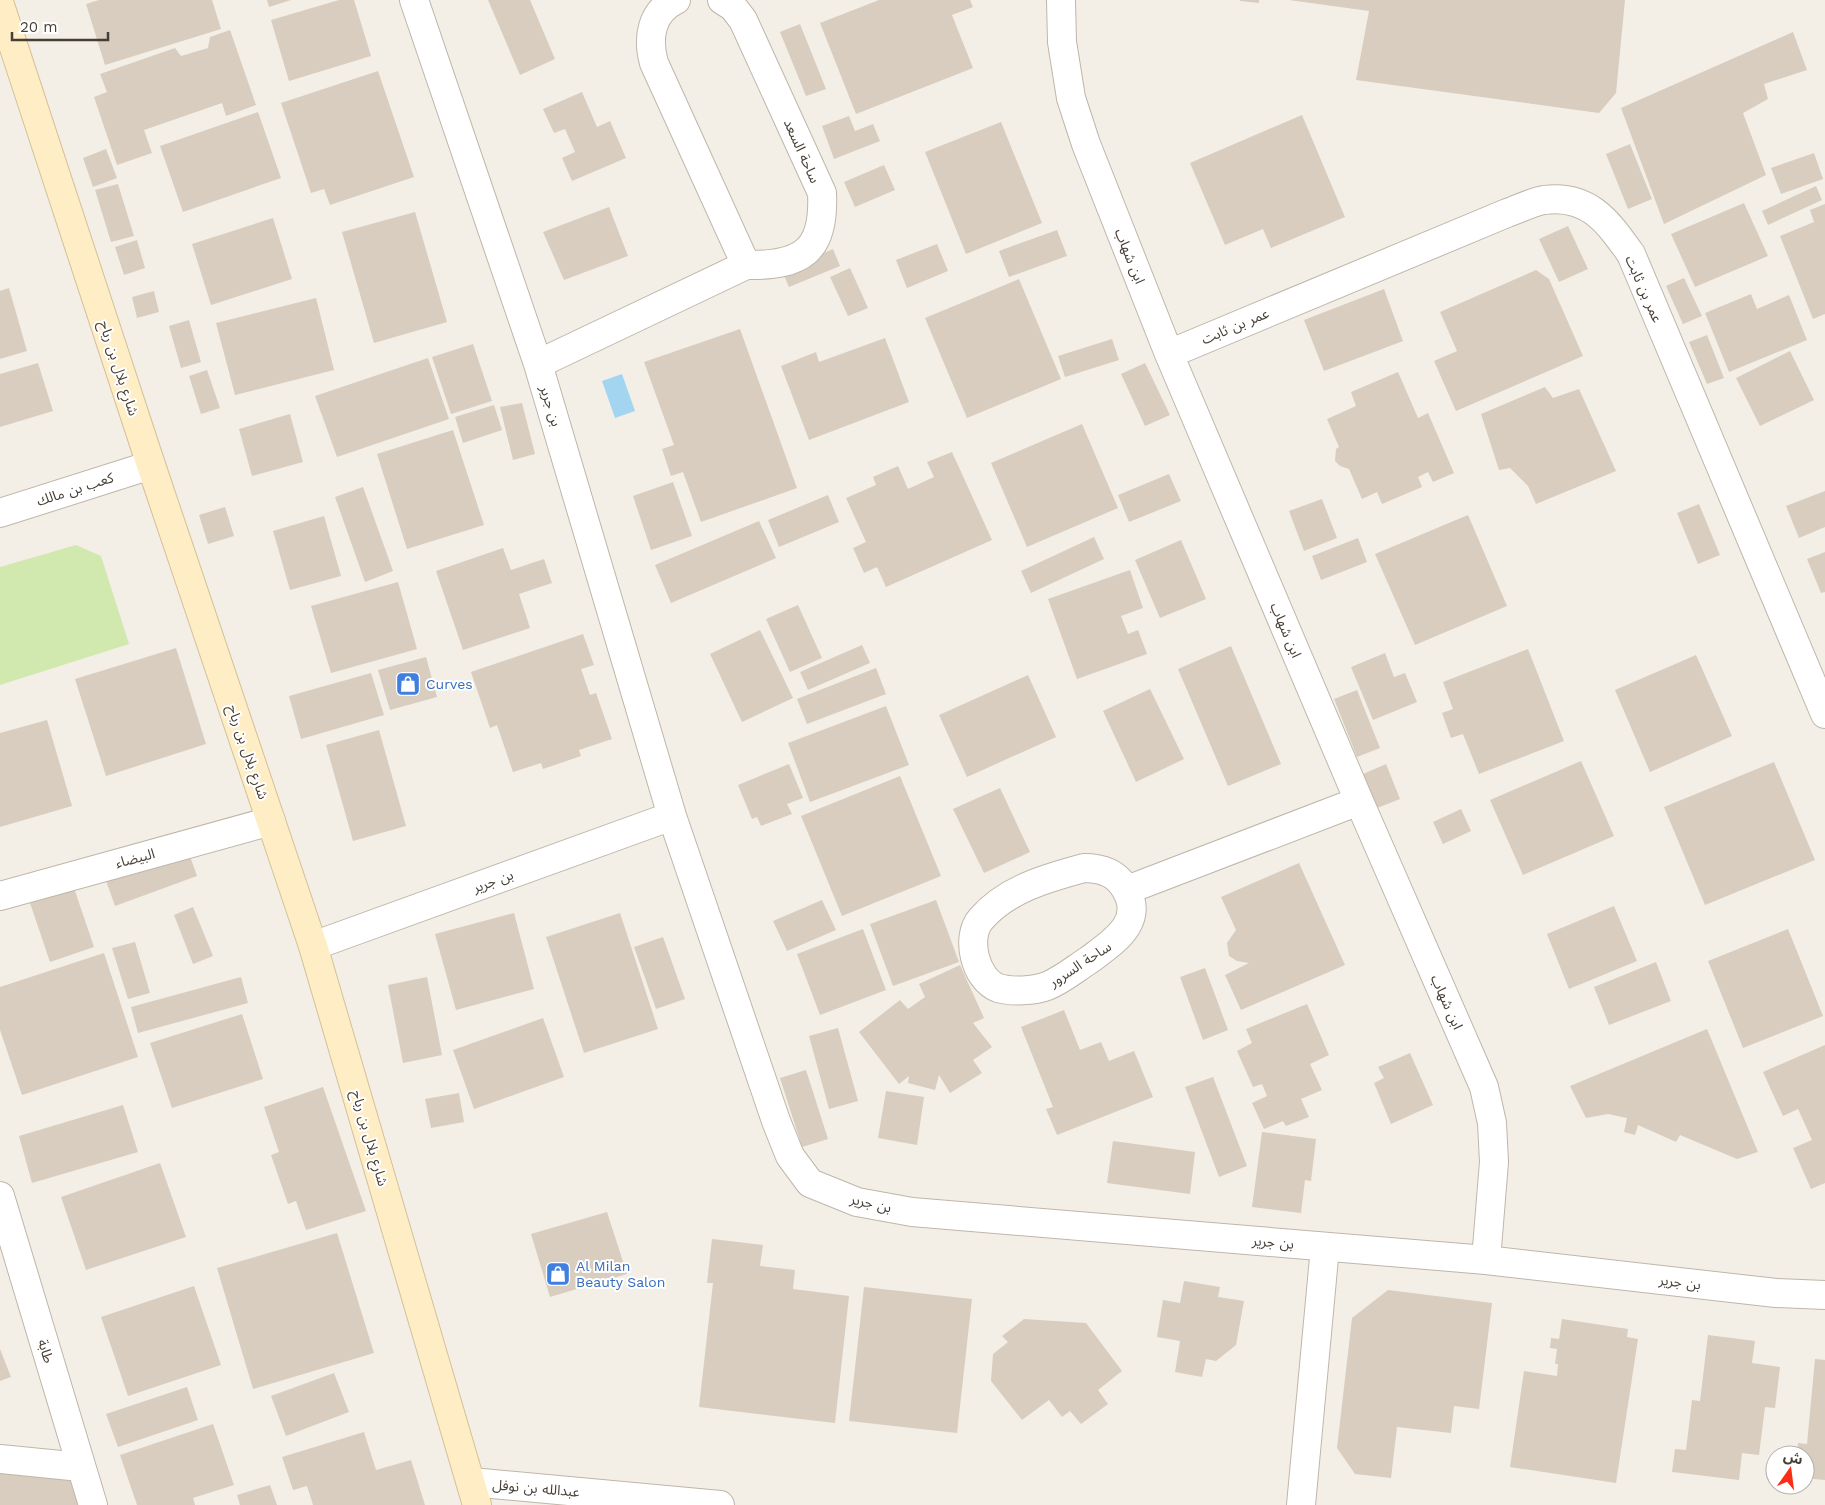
<svg xmlns="http://www.w3.org/2000/svg" width="1825" height="1505" font-family="'Work Sans','Noto Sans Arabic',sans-serif">
  <rect width="100%" height="100%" fill="#f3efe7"/>
  <!-- green -->
  <path fill="#d1e8af" d="M76 545 101 556 129 644 0 685V567Z"/>
  <!-- water -->
  <path fill="#a3d5f1" d="M622 374 635 411 615 418 602 381Z"/>
  <!-- building -->
  <path fill="#d8cdbf" d="M99 0H212L221 29 105 65 86 4Z
    M267 0H291L269 7Z
    M339 0H354L371 56 289 81 271 20Z
    M488 0H530L555 59 520 75Z
    M879 0H970L973 7 952 15 973 68 856 114 820 23Z
    M1240 0H1259V3L1240 1Z
    M1289 0H1625L1616 93 1599 113 1356 80 1369 11Z
    M800 24 826 89 806 96 780 32Z
    M230 30 256 105 226 116 222 103 144 130 152 153 117 165 94 97 107 92 100 74 175 48 181 56 208 48 210 37Z
    M1793 32 1807 70 1764 84 1768 99 1743 113 1766 175 1664 224 1621 108Z
    M378 71 414 177 330 205 324 189 311 193 281 103Z
    M582 92 597 127 610 121 626 158 572 181 562 158 575 152 565 129 554 133 543 109Z
    M258 112 281 178 183 212 160 146Z
    M1302 115 1345 217 1271 248 1263 229 1225 245 1190 163Z
    M849 116 855 131 873 124 880 141 834 159 822 126Z
    M1001 122 1042 223 966 254 925 152Z
    M1630 144 1652 199 1628 209 1606 154Z
    M106 149 117 178 93 187 83 158Z
    M1814 153 1823 179 1781 194 1771 168Z
    M884 165 895 190 855 207 844 182Z
    M118 184 134 236 111 242 95 190Z
    M1816 186 1822 200 1768 225 1762 211Z
    M1744 203 1768 256 1695 287 1671 234Z
    M1825 204V314L1813 319 1780 236 1814 222 1810 210Z
    M609 207 628 256 564 280 543 232Z
    M415 212 447 322 374 343 342 232Z
    M273 218 292 279 211 305 192 244Z
    M1568 226 1588 269 1559 282 1539 239Z
    M1057 230 1067 256 1009 277 999 251Z
    M137 240 145 268 124 275 115 247Z
    M937 244 948 271 907 288 896 260Z
    M833 249 840 266 789 287 782 271Z
    M850 268 868 308 848 316 830 277Z
    M1536 270 1549 279 1583 356 1456 411 1434 361 1457 351 1440 312Z
    M1684 278 1702 316 1683 324 1666 286Z
    M1019 279 1061 379 967 418 925 318Z
    M9 288 27 351 0 359V291Z
    M1384 289 1403 341 1324 371 1304 320Z
    M154 291 159 312 137 318 132 297Z
    M1751 294 1757 309 1789 295 1807 340 1729 372 1705 313Z
    M316 298 334 370 235 395 216 323Z
    M189 320 201 362 181 368 169 326Z
    M740 329 797 488 701 522 683 472 671 476 662 449 674 445 644 362Z
    M1707 335 1724 378 1707 384 1689 342Z
    M885 338 909 402 809 440 781 366 816 352 819 362Z
    M1112 339 1119 360 1065 377 1058 356Z
    M473 344 492 401 451 414 432 357Z
    M1790 351 1814 400 1760 426 1736 378Z
    M428 358 449 419 337 457 315 396Z
    M38 363 53 411 0 427V374Z
    M1145 363 1170 415 1145 426 1121 374Z
    M207 370 220 408 201 414 189 376Z
    M1398 372 1418 418 1428 413 1454 473 1433 482 1428 472 1418 477 1422 487 1382 504 1377 492 1362 499 1349 469 1340 466 1335 461 1336 449 1339 447 1327 419 1356 406 1351 392Z
    M1545 387 1553 398 1579 389 1616 471 1536 504 1528 486 1510 468 1499 470 1481 414Z
    M522 403 535 454 513 460 500 407Z
    M494 405 502 430 463 443 455 417Z
    M290 414 303 462 252 476 239 429Z
    M1082 424 1118 508 1027 547 991 463Z
    M453 430 484 525 407 549 377 454Z
    M952 452 992 540 886 587 877 567 864 573 853 548 866 542 846 498 876 485 873 477 898 466 908 489 934 477 927 462Z
    M1169 474 1181 501 1129 522 1118 495Z
    M673 482 692 536 651 550 633 496Z
    M363 487 393 571 365 582 335 497Z
    M1825 491V527L1799 538 1786 506Z
    M828 495 839 522 779 547 768 520Z
    M1322 499 1337 538 1304 551 1289 511Z
    M1699 504 1720 555 1698 564 1677 513Z
    M225 507 234 536 208 544 199 515Z
    M1468 515 1507 606 1415 645 1375 554Z
    M324 516 341 576 290 590 273 531Z
    M759 521 776 558 671 603 655 565Z
    M1094 537 1104 559 1031 593 1021 571Z
    M1358 538 1367 562 1321 580 1312 556Z
    M1181 540 1206 599 1160 618 1135 560Z
    M503 548 511 570 544 559 552 583 519 594 530 628 463 650 436 571Z
    M1825 552V592L1821 593 1807 559Z
    M1130 570 1143 608 1121 616 1128 634 1138 630 1147 654 1077 679 1048 599Z
    M398 582 417 649 331 673 311 606Z
    M798 605 822 658 790 672 766 619Z
    M760 630 793 698 742 722 710 654Z
    M583 634 594 665 581 669 590 695 596 693 612 739 579 750 581 756 543 769 541 763 513 772 497 725 490 728 471 672Z
    M862 645 870 663 808 690 800 672Z
    M1231 646 1281 764 1228 786 1178 669Z
    M176 648 206 744 106 776 75 679Z
    M1528 649 1564 741 1479 774 1463 734 1451 738 1442 713 1453 709 1443 682Z
    M1385 653 1394 677 1405 673 1417 702 1373 720 1351 667Z
    M1696 655 1732 736 1650 772 1615 690Z
    M426 657 437 697 390 710 378 670Z
    M876 668 886 694 807 724 797 699Z
    M371 673 384 715 301 739 289 696Z
    M1028 675 1056 737 967 777 939 715Z
    M1150 689 1184 759 1136 782 1103 711Z
    M1357 690 1380 748 1357 757 1334 699Z
    M886 706 909 765 810 802 788 743Z
    M47 720 72 806 0 827V733Z
    M379 730 406 826 353 841 326 745Z
    M1581 761 1614 836 1523 875 1490 800Z
    M1774 762 1815 860 1705 905 1664 807Z
    M789 764 803 798 787 804 792 814 761 826 757 817 752 819 738 785Z
    M1386 764 1400 799 1377 808 1363 774Z
    M900 776 941 876 842 916 801 816Z
    M1000 788 1030 852 984 873 953 809Z
    M1461 809 1471 831 1443 844 1433 822Z
    M186 845 197 876 115 906 104 875Z
    M1299 863 1345 965 1241 1010 1225 975 1249 963 1237 961 1229 956 1227 943 1236 930 1221 897Z
    M73 885 94 947 50 962 29 900Z
    M822 900 836 930 787 951 773 921Z
    M936 900 959 962 893 986 870 924Z
    M1614 906 1637 961 1569 989 1547 934Z
    M193 907 213 956 193 964 174 915Z
    M514 913 534 989 456 1010 435 934Z
    M620 913 658 1029 584 1053 546 937Z
    M863 929 886 990 820 1015 797 954Z
    M1788 929 1823 1016 1743 1048 1708 961Z
    M663 937 685 999 656 1009 634 947Z
    M135 942 150 993 128 999 112 948Z
    M104 953 138 1057 22 1095 0 1030V987Z
    M1656 962 1671 1001 1609 1025 1594 987Z
    M960 965 984 1018 973 1023 992 1047 973 1060 982 1073 950 1093 939 1075 935 1090 908 1083 909 1076 899 1084 859 1032 900 1000 908 1009 925 997 919 984Z
    M1205 968 1228 1030 1203 1040 1180 977Z
    M241 977 248 1003 138 1033 131 1007Z
    M427 977 442 1055 403 1063 388 985Z
    M1307 1004 1329 1055 1310 1064 1322 1090 1301 1099 1309 1117 1286 1126 1283 1121 1264 1129 1252 1103 1267 1096 1262 1084 1253 1087 1237 1051 1252 1043 1246 1029Z
    M1064 1010 1080 1050 1101 1042 1109 1061 1134 1051 1153 1097 1057 1135 1046 1109 1053 1107 1021 1027Z
    M242 1014 263 1079 172 1108 150 1043Z
    M543 1018 564 1077 474 1109 453 1050Z
    M838 1028 858 1101 829 1109 809 1036Z
    M1707 1029 1758 1152 1737 1159 1680 1135 1676 1142 1638 1125 1635 1135 1624 1132 1627 1118 1608 1114 1586 1118 1570 1086Z
    M1825 1045V1183L1811 1189 1793 1148 1812 1140 1798 1109 1783 1116 1763 1072Z
    M1410 1053 1433 1105 1391 1124 1374 1083 1384 1078 1378 1067Z
    M806 1070 828 1139 802 1147 780 1078Z
    M1213 1077 1247 1166 1219 1177 1185 1087Z
    M323 1087 366 1211 306 1230 296 1201 288 1204 271 1155 279 1152 264 1107Z
    M886 1091 924 1097 917 1145 878 1138Z
    M459 1093 464 1122 431 1128 425 1099Z
    M123 1105 138 1152 32 1183 19 1136Z
    M1262 1132 1316 1139 1311 1181 1305 1180 1301 1213 1252 1207Z
    M1113 1141 1195 1152 1190 1194 1107 1183Z
    M160 1163 186 1237 86 1270 61 1197Z
    M607 1212 627 1274 550 1297 531 1234Z
    M337 1233 374 1353 253 1389 217 1268Z
    M712 1239 763 1245 760 1266 795 1270 793 1289 849 1296 835 1423 699 1407 713 1283H707Z
    M1184 1281 1220 1287 1218 1297 1244 1301 1236 1345 1216 1361 1206 1359 1202 1377 1175 1372 1180 1341 1157 1337 1163 1300 1180 1303Z
    M194 1286 221 1365 128 1396 101 1317Z
    M864 1287 972 1299 957 1433 849 1421Z
    M1388 1290 1492 1303 1479 1409 1454 1406 1451 1433 1397 1427 1391 1478 1355 1474 1337 1448 1352 1318Z
    M1024 1319 1086 1323 1122 1371 1098 1390 1108 1404 1081 1424 1070 1411 1062 1417 1049 1400 1022 1420 991 1381 993 1354 1008 1342 1002 1336Z
    M1562 1319 1628 1329 1627 1337 1638 1339 1616 1483 1510 1467 1524 1371 1557 1376 1558 1364H1555L1557 1349 1550 1348 1551 1338 1559 1339Z
    M1708 1335 1755 1341 1752 1363 1780 1367 1775 1408 1765 1407 1759 1455 1742 1453 1739 1480 1672 1472 1675 1449 1686 1450 1692 1400 1700 1401Z
    M0 1349 11 1377 0 1381Z
    M1815 1359 1825 1360V1480L1805 1478V1455H1797L1798 1443 1807 1444Z
    M334 1373 349 1412 286 1436 271 1396Z
    M187 1387 198 1420 118 1447 106 1414Z
    M213 1424 234 1485 193 1498 195 1505H137L120 1455Z
    M364 1432 376 1470 411 1460 425 1505H313L307 1486 293 1490 282 1457Z
    M0 1470 79 1474 77 1505H0Z
    M270 1485 277 1505H240L237 1495Z"/>
  <g fill="none" stroke-linecap="round" stroke-linejoin="round">
    <defs>
      <path id="street" d="M414 0 538 364 672 816 776 1121 790 1156 810 1183 857 1202 912 1212 1486 1260 1776 1293 1825 1295
        M676 0C651 12 647 38 654 63L746 265
        M1061 0 1062 42 1071 98 1086 144 1169 354 1359 801 1484 1087 1492 1123 1494 1162 1486 1260
        M1169 354 1507 213C1519 209 1532 202 1544 200 1589 194 1608 222 1631 254L1825 714
        M538 364 746 265C802 266 825 251 822 193L743 20 733 7 722 0
        M0 513 151 465
        M1084 868C1100 868 1114 872 1123 885 1148 921 1113 942 1089 960 1075 969 1062 980 1047 986 1034 991 1011 992 998 988 975 979 965 937 981 919 1007 889 1047 878 1084 868Z
        M1127 890 1359 801
        M0 896 271 821
        M313 946 672 816
        M0 1196 93 1505
        M0 1459 81 1467
        M471 1482 720 1505
        M1301 1505 1325 1247"/>
      <path id="secondary" d="M0 5 151 465 313 946 477 1505"/>
    </defs>
    <!-- street casing -->
    <use href="#street" stroke="#bfb6a9" stroke-width="30"/>
    <!-- secondary casing -->
    <use href="#secondary" stroke="#d4c096" stroke-width="30"/>
    <!-- street -->
    <use href="#street" stroke="#fff" stroke-width="28"/>
    <!-- secondary -->
    <use href="#secondary" stroke="#ffeec5" stroke-width="28"/>
  </g>
  <!-- icons -->
  <defs>
    <symbol id="shop-square" viewBox="-11 -11 22 22"><rect x="-9" y="-9" width="18" height="18" rx="4" fill="#3f7fe0" stroke="#fff"/><path d="M-5-2.5h2.3a2.7 3.5 0 0 1 5.4 0H5L5.5 6h-11ZM-1.5-2.5h3a1.5 2.3 0 0 0-3 0Z" fill="#fff"/></symbol>
  </defs>
  <g fill-rule="evenodd">
    <use href="#shop-square" x="394" y="670" width="28" height="28"/>
    <use href="#shop-square" x="544" y="1260" width="28" height="28"/>
  </g>
  <g text-anchor="middle" stroke-width="4" stroke-linejoin="round" paint-order="stroke">
    <!-- street labels -->
    <g font-size="14" fill="#463f36" stroke="#fff">
      <text transform="translate(802 151) rotate(66)" y="5">ساحة السعد</text>
      <text transform="translate(1130 256) rotate(68)" y="5">ابن شهاب</text>
      <text transform="translate(1644 289) rotate(66)" y="5">عمر بن ثابت</text>
      <text transform="translate(1235 326) rotate(-23)" y="5">عمر بن ثابت</text>
      <text transform="translate(119 368) rotate(72)" y="5">شارع بلال بن رباح</text>
      <text transform="translate(551 406) rotate(73)" y="5">بن جرير</text>
      <text transform="translate(75 489) rotate(-18)" y="5">كعب بن مالك</text>
      <text transform="translate(1286 630) rotate(67)" y="5">ابن شهاب</text>
      <text transform="translate(248 752) rotate(71)" y="5">شارع بلال بن رباح</text>
      <text transform="translate(135 858) rotate(-15)" y="5">البيضاء</text>
      <text transform="translate(493 881) rotate(-20)" y="5">بن جرير</text>
      <text transform="translate(1080 964) rotate(-33)" y="5">ساحة السرور</text>
      <text transform="translate(1447 1002) rotate(66)" y="5">ابن شهاب</text>
      <text transform="translate(370 1138) rotate(74)" y="5">شارع بلال بن رباح</text>
      <text transform="translate(871 1203) rotate(13)" y="5">بن جرير</text>
      <text transform="translate(1273 1242) rotate(5)" y="5">بن جرير</text>
      <text transform="translate(1680 1282) rotate(7)" y="5">بن جرير</text>
      <text transform="translate(46 1351) rotate(73)" y="5">طابة</text>
      <text transform="translate(536 1488) rotate(5)" y="5">عبدالله بن نوفل</text>
    </g>
    <!-- shop labels -->
    <g font-size="14" fill="#366cbe" stroke="#fff" text-anchor="start">
      <text x="426" y="689">Curves</text>
      <text x="576" y="1271">Al Milan<tspan x="576" dy="16">Beauty Salon</tspan></text>
    </g>
  </g>
  <!-- north arrow -->
  <g transform="translate(1790 1470) rotate(14)"><circle r="24" fill="#ffffff" stroke="#b5b2af"/>
  <path d="M0-4L9 19L0 12L-9 19Z" fill="#fb2d16"/>
  <text y="-8" font-size="14" font-weight="bold" text-anchor="middle" fill="#463f36">ش</text>
  </g>
  <!-- scale -->
  <path d="M12 32v8h96v-8" fill="none" stroke="#463f36" stroke-width="2.5"/>
  <text x="20" y="32" font-size="15" fill="#463f36" stroke="#ffffff" stroke-width="4" paint-order="stroke">20 m</text>
</svg>
